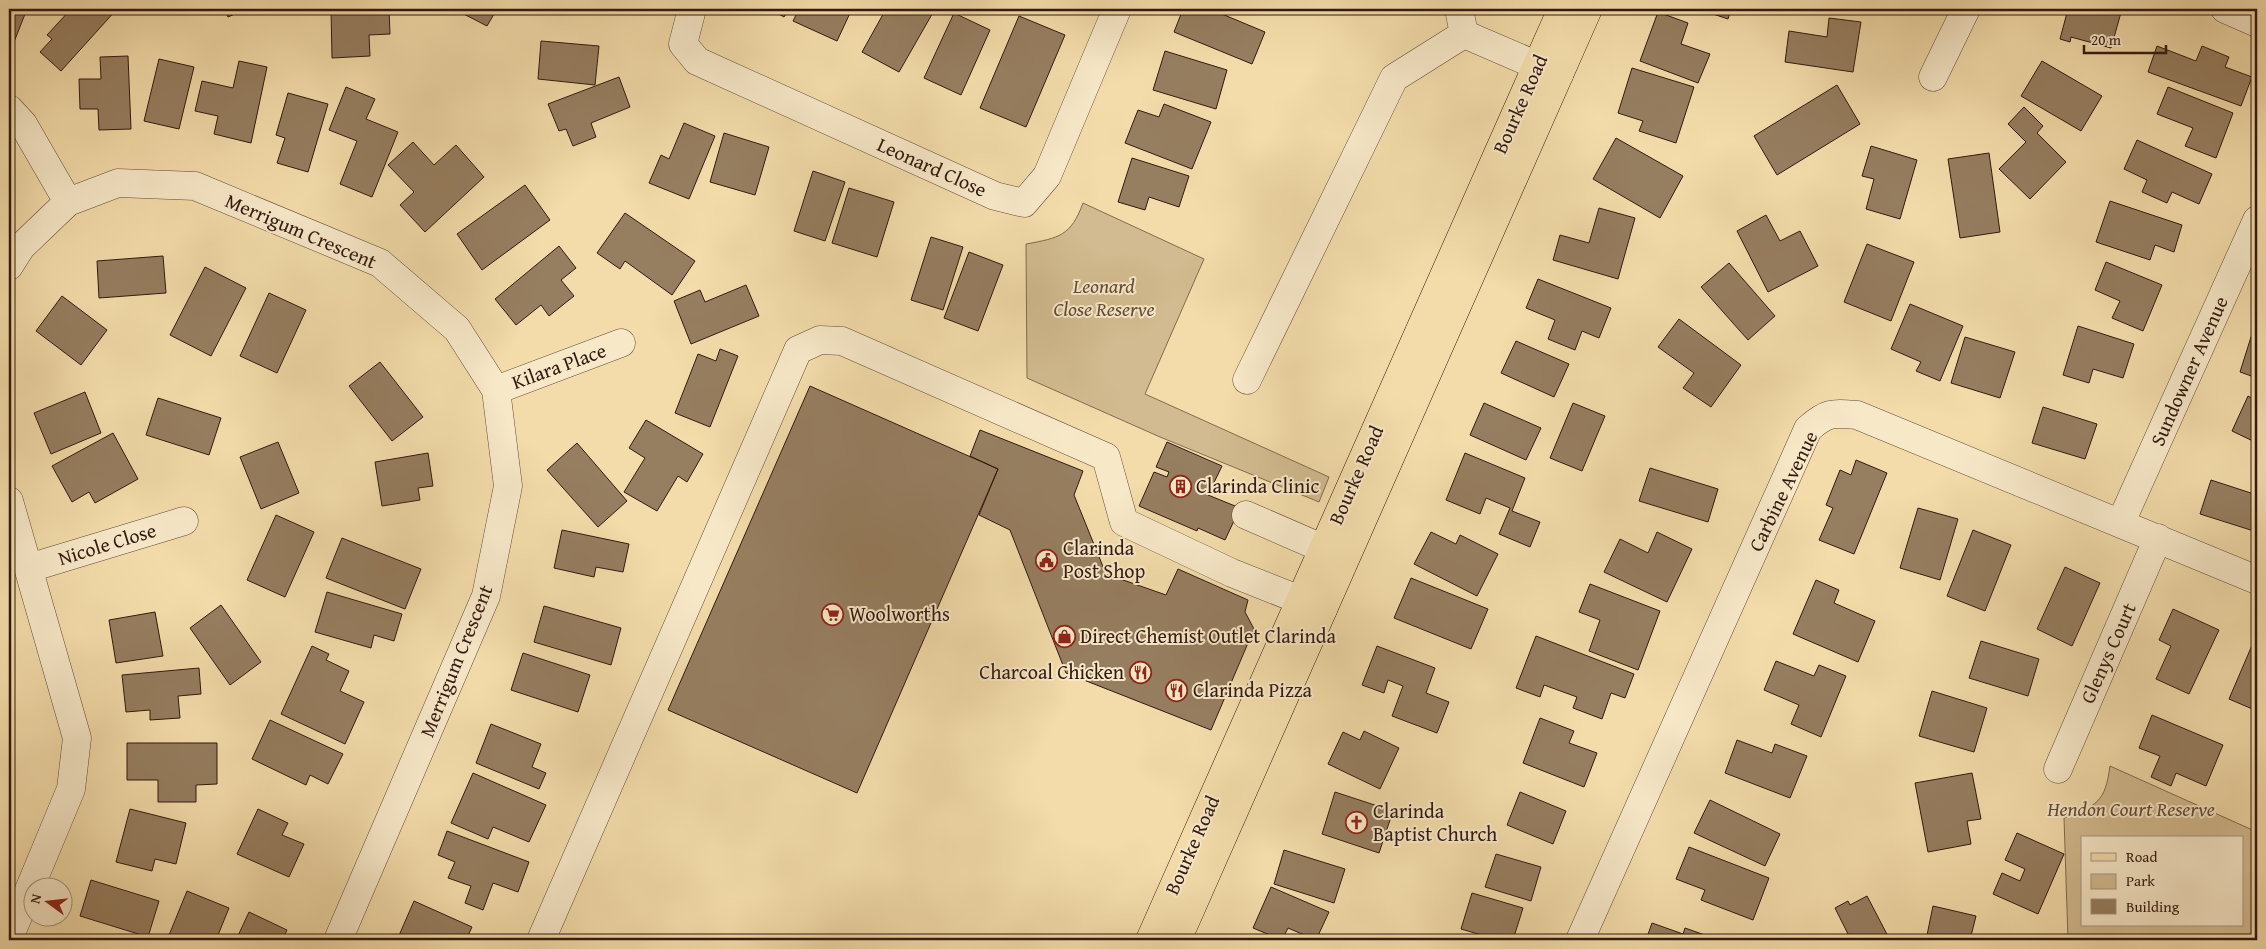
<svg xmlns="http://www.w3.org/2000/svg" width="2266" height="949" font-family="'Gentium Book Plus',serif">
  <rect width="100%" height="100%" fill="#f3dcaa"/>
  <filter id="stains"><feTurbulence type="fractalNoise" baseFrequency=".004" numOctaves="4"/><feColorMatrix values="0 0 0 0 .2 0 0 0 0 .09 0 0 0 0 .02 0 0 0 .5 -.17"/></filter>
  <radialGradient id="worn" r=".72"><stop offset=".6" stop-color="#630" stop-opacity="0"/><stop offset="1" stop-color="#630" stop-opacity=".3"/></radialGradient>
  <!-- green -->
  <path fill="#d2bb90" stroke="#826a50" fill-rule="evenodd" d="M1083 203 1204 259 1145 394 1329 477 1319 502 1160 437 1027 378 1026 244C1059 238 1071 236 1083 203Z
    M2110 766 2257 832V940H2068L2064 818C2097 805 2105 803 2110 766ZM2082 838H2242V925H2082Z"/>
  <!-- building -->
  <path fill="#967e60" stroke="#32190f" d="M9 9H27L14 42 9 39Z
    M71 9H117L61 71 40 52 52 39 47 35Z
    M224 9H246L228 17Z
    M331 9H389L390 34 369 35 370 56 332 58Z
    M454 9H497L487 26Z
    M582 9H600V13Z
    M770 9H789L784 17Z
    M799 9H846L851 11 837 41 793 21Z
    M886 9H935L899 72 862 52Z
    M1183 9H1210L1265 32 1252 64 1174 32Z
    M1698 9H1731L1728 19Z
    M2068 9H2122L2111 48 2071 37 2070 42 2060 39Z
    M1658 12 1688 23 1681 44 1710 54 1698 83 1640 61Z
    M954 13 990 30 961 95 924 78Z
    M1019 16 1065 35 1026 127 980 108Z
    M1829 18 1861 22 1853 72 1785 62 1789 31 1827 37Z
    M541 41 599 46 595 85 538 79Z
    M2157 46 2196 61 2202 46 2229 57 2225 67 2252 77 2241 106 2148 72Z
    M1165 51 1227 70 1216 109 1153 90Z
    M128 56 131 129 99 130 98 109H80L79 79H101L100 57Z
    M159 59 194 67 179 129 144 121Z
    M239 61 267 67 251 143 214 134 218 116 195 111 202 81 233 88Z
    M2042 61 2102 96 2081 131 2021 96Z
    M1632 68 1694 87 1676 143 1639 131 1643 121 1618 113Z
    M619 77 630 107 591 123 596 137 573 146 566 129 559 131 548 104Z
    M1837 85 1860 124 1777 175 1754 136Z
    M346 87 375 99 366 119 398 132 372 197 340 184 357 141 329 130Z
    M2168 87 2233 113 2216 158 2185 146 2193 128 2157 114Z
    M288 93 328 104 308 172 277 163 285 138 276 135Z
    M1164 104 1211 122 1192 169 1125 143 1138 110 1159 117Z
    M2024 107 2043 126 2037 133 2066 162 2030 199 1999 169 2026 142 2008 124Z
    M684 123 715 136 689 199 649 183 661 155 669 159Z
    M724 133 769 147 755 195 710 182Z
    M1616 138 1683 176 1660 218 1593 179Z
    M2137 140 2212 174 2199 204 2172 192 2167 203 2142 192 2147 180 2124 169Z
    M413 142 434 165 456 145 484 177 425 232 400 205 414 192 388 165Z
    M1871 146 1917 160 1900 219 1866 209 1874 179 1862 176Z
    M1989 153 2000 232 1960 238 1948 159Z
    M1132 158 1189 176 1179 207 1149 197 1145 210 1118 202Z
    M813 171 845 182 825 241 794 231Z
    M525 185 550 220 482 270 457 234Z
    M849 188 894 202 877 257 832 243Z
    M2110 201 2182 225 2174 252 2155 245 2150 260 2096 242Z
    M1599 208 1635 218 1618 279 1553 260 1560 235 1589 243Z
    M625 213 695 261 672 295 625 261 620 269 597 253Z
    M1766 215 1780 241 1800 231 1818 266 1768 292 1737 231Z
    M931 237 963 247 943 310 911 300Z
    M1867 244 1914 262 1891 321 1844 302Z
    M559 246 576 268 561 280 574 296 549 316 541 305 516 325 495 299Z
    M969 252 1003 265 978 331 944 318Z
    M163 256 166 293 99 298 97 261Z
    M2106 262 2162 285 2143 331 2112 318 2120 301 2095 290Z
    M1729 263 1775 316 1748 340 1701 287Z
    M205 267 246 288 211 356 170 335Z
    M1538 279 1611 308 1599 338 1582 331 1575 350 1548 339 1555 320 1526 308Z
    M746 285 759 316 691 344 674 301 700 290 705 302Z
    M269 293 306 310 277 373 240 356Z
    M62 296 107 330 81 365 36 331Z
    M1910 304 1963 326 1940 381 1916 371 1921 362 1891 349Z
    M2257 318V378L2240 372Z
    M1679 319 1741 365 1711 407 1683 388 1694 373 1658 347Z
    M2078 326 2134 344 2123 378 2093 369 2089 383 2063 375Z
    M1965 337 2015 352 2000 398 1951 383Z
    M1516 341 1569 364 1554 397 1501 373Z
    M720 349 738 356 710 427 675 413 698 354 716 361Z
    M380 362 423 417 392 441 349 386Z
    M810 386 998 469 857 793 668 710Z
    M85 392 101 433 51 454 34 413Z
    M2248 396 2257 401V443L2232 431Z
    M158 398 221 418 209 455 146 435Z
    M1484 403 1541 428 1526 460 1470 435Z
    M1573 403 1605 416 1582 471 1550 458Z
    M2043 407 2097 424 2085 459 2032 443Z
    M646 420 703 454 687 482 678 476 657 511 624 492 645 458 629 448Z
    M980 430 1083 471 1074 495 1106 574 1166 595 1178 569 1248 600 1245 612 1254 629 1211 730 1066 673 1010 530 979 515 998 469 970 456Z
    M113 433 138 479 95 503 89 492 72 502 52 466Z
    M278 442 299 493 261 509 240 457Z
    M1167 442 1222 466 1208 495 1240 508 1225 540 1198 528 1197 531 1139 506 1154 472 1167 477 1169 472 1156 467Z
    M577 443 627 501 598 527 547 470Z
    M428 453 433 486 418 488 420 500 382 506 375 462Z
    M1465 453 1525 478 1512 511 1540 522 1530 547 1499 534 1510 508 1486 498 1480 514 1446 500Z
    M1856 460 1887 473 1854 554 1819 540 1833 508 1826 505 1840 470 1851 475Z
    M1650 468 1718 489 1708 522 1639 501Z
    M2211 480 2257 495V532L2200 514Z
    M1918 508 1958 519 1940 580 1900 568Z
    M276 515 314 532 285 597 247 580Z
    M562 530 629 544 623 572 596 567 594 577 554 568Z
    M1973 530 2011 545 1985 611 1947 596Z
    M1431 532 1456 544 1460 535 1498 554 1477 596 1414 564Z
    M1657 532 1692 549 1667 602 1604 572 1620 539 1648 553Z
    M342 538 421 569 405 609 326 578Z
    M2065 567 2100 583 2072 646 2037 629Z
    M1411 578 1488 609 1471 649 1394 618Z
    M1816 580 1839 590 1834 603 1875 621 1858 662 1793 634Z
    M1590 584 1660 611 1638 670 1589 651 1600 620 1579 612Z
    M327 592 402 614 394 641 374 635 371 648 315 632Z
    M221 605 261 662 230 685 190 628Z
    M544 606 621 628 611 665 534 642Z
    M2173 609 2219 630 2189 694 2156 679 2171 646 2159 640Z
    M155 612 163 656 116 663 109 620Z
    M1536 636 1634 674 1625 698 1611 693 1602 719 1573 708 1577 697 1544 685 1540 697 1516 688Z
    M1981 641 2039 659 2028 696 1969 678Z
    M2253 643 2257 645V711L2229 699Z
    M312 646 329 654 326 660 349 671 340 691 364 702 345 744 281 714Z
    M1377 646 1435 668 1426 693 1449 702 1437 733 1392 716 1403 686 1388 680 1384 693 1362 685Z
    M523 653 590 675 578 712 511 690Z
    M1776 661 1814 676 1819 665 1846 676 1821 737 1791 724 1799 705 1764 690Z
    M199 668 201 694 178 696 180 718 150 720V710L126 712 122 675Z
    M1932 691 1987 708 1974 752 1919 736Z
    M2152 715 2223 745 2206 786 2176 773 2171 786 2151 777 2160 756 2139 748Z
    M1540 718 1574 731 1569 743 1597 753 1584 787 1523 763Z
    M270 720 343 754 328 784 310 775 306 785 252 759Z
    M491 724 541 744 532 767 546 773 539 789 476 763Z
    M1364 731 1399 748 1380 789 1328 764 1343 732 1360 740Z
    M1737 740 1772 753 1775 744 1807 756 1790 798 1725 773Z
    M127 743H217V784L196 785V802H158V780H127Z
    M473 773 546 805 529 842 493 827 488 839 451 823Z
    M1972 773 1981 819 1967 821 1971 844 1928 852 1915 783Z
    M1335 792 1393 811 1379 853 1322 834Z
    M1520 792 1566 811 1553 844 1507 825Z
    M1710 800 1780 834 1765 866 1694 833Z
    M130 809 186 823 176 864 155 859 152 871 116 862Z
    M258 809 288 823 282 835 304 844 289 877 237 854Z
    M447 831 529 862 518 892 493 883 483 910 465 903 471 886 448 878 455 862 438 855Z
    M2017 833 2064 854 2038 914 1993 894 2002 873 2020 881 2025 869 2005 860Z
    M1689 847 1769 878 1753 920 1701 900 1705 890 1676 879Z
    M1284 850 1345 869 1334 903 1274 884Z
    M1496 854 1541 867 1531 901 1485 887Z
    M91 880 159 901 148 937 80 916Z
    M1271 887 1329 912 1316 940 1288 928 1282 940 1253 928Z
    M187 891 229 908 216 940H167Z
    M1472 893 1523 908 1513 940H1499L1461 929Z
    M1867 896 1890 940H1851L1835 908 1848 901 1850 905Z
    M414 901 472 927 466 940H397Z
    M1933 906 1976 916 1970 940H1926Z
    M249 912 287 930 282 940H236Z
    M1652 923 1683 934 1685 928 1719 940H1646Z"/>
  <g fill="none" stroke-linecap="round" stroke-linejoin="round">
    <defs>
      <path id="minor" d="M692 9 683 44 697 61 995 196 1024 203 1047 176 1117 9
        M2225 9 2257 23
        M1464 34 1559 75
        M1933 77 1966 9
        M9 109 23 124 68 202
        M9 266 21 247 68 202 118 183 195 186 380 263 457 329 496 390 508 486 486 596 338 940
        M1247 380 1394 78 1464 34 1459 9
        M496 390 621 343
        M9 501 77 738 71 789 9 938
        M1246 515 1345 558
        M2121 522 2257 220
        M29 568 184 521
        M2058 769 2158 538
        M541 940 798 350 820 340 842 341 1106 457 1124 522 1232 573 1323 609
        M1580 940 1808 429C1827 412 1832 413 1857 415L2257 580"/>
      <path id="major" d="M1150 940 1562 9
        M1177 940 1588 9"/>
    </defs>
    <!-- minor casing -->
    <use href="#minor" stroke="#624a36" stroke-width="29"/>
    <!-- major casing -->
    <use href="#major" stroke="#32190f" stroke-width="29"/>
    <!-- minor -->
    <use href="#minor" stroke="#f7e8c8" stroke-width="28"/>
    <!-- major -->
    <use href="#major" stroke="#f3dcaa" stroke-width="28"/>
  </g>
  <!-- icons -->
  <defs>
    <symbol id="building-ring" viewBox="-11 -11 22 22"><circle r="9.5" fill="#f7e8c8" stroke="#8f2418" stroke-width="1.5"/><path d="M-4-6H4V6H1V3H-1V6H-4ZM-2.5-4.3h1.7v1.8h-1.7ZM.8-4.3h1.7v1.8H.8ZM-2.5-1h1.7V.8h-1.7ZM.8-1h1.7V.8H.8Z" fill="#8f2418"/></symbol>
    <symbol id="civic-ring" viewBox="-11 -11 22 22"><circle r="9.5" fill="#f7e8c8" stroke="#8f2418" stroke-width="1.5"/><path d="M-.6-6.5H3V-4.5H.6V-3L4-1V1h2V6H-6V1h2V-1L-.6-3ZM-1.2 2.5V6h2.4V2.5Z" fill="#8f2418"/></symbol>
    <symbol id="supermarket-ring" viewBox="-11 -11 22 22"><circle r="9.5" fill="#f7e8c8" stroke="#8f2418" stroke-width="1.5"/><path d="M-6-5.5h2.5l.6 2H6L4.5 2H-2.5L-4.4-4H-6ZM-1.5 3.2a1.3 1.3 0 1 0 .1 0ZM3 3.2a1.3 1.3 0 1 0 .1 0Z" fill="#8f2418"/></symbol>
    <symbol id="shop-ring" viewBox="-11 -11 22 22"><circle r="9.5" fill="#f7e8c8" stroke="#8f2418" stroke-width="1.5"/><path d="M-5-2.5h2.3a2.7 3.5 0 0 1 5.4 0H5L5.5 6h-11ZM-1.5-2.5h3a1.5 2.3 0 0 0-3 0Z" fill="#8f2418"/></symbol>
    <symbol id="restaurant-ring" viewBox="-11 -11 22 22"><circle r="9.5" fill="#f7e8c8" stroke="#8f2418" stroke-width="1.5"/><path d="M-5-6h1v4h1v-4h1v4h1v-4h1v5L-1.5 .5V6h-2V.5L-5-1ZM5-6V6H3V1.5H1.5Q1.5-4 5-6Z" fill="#8f2418"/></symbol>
    <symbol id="church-ring" viewBox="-11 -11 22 22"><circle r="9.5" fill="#f7e8c8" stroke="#8f2418" stroke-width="1.5"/><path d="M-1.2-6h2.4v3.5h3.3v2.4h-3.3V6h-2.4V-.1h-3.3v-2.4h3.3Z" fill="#8f2418"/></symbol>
  </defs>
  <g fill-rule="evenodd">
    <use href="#building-ring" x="1168" y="474" width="25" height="25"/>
    <use href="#civic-ring" x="1034" y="548" width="25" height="25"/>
    <use href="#supermarket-ring" x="820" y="602" width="25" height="25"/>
    <use href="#shop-ring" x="1052" y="624" width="25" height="25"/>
    <use href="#restaurant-ring" x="1128" y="660" width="25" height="25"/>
    <use href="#restaurant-ring" x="1164" y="678" width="25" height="25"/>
    <use href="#church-ring" x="1344" y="810" width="25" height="25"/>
  </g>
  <g text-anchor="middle" stroke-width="4" stroke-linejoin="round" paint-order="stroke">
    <!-- street labels -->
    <g font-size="20" fill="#32190f" stroke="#f7e8c8">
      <text transform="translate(1520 104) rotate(-66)" y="7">Bourke Road</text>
      <text transform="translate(932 167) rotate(24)" y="7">Leonard Close</text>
      <text transform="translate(301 231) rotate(23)" y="7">Merrigum Crescent</text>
      <text transform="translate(559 366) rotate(-20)" y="7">Kilara Place</text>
      <text transform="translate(2189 371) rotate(-66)" y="7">Sundowner Avenue</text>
      <text transform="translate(1356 475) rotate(-66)" y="7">Bourke Road</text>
      <text transform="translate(1783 491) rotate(-64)" y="7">Carbine Avenue</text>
      <text transform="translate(107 544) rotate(-17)" y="7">Nicole Close</text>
      <text transform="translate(2108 653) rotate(-66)" y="7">Glenys Court</text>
      <text transform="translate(456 661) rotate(-68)" y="7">Merrigum Crescent</text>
      <text transform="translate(1192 845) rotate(-66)" y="7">Bourke Road</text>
    </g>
    <!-- park labels -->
    <g font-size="20" font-style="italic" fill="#624a36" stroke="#f7e8c8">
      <text x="1104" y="293">Leonard<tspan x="1104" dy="23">Close Reserve</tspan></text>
      <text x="2131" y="816">Hendon Court Reserve</text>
    </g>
    <!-- poi labels -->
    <g font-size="20" fill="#32190f" stroke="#f7e8c8" text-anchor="start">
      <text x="1196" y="493">Clarinda Clinic</text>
      <text x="1063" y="555">Clarinda<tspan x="1063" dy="23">Post Shop</tspan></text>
      <text x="849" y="621">Woolworths</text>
      <text x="1080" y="643">Direct Chemist Outlet Clarinda</text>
      <text x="1124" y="679" text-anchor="end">Charcoal Chicken</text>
      <text x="1193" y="697">Clarinda Pizza</text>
      <text x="1373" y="818">Clarinda<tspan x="1373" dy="23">Baptist Church</tspan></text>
    </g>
  </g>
  <!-- margin -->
  <rect width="2266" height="949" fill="none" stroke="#f3dcaa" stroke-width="30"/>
  <rect x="10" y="10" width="2246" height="929" fill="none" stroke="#32190f" stroke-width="2.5"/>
  <rect x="15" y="15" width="2236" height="919" fill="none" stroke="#32190f"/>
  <!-- legend -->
  <rect x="2081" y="836" width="162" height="90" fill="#f7e8c8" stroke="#a8957e"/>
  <rect x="2091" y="853" width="25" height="8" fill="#f3dcaa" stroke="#a8957e"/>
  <text x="2126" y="862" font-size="15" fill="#32190f">Road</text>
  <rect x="2091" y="874" width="25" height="15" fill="#d2bb90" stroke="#a8957e"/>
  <text x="2126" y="886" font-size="15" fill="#32190f">Park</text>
  <rect x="2091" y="899" width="25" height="15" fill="#967e60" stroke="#a8957e"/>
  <text x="2126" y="912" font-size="15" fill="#32190f">Building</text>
  <!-- north arrow -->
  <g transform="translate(48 902) rotate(285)"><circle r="24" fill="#f7e8c8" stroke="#a8957e"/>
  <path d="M0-4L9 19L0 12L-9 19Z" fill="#8f2418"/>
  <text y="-8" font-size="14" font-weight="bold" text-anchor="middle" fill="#32190f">N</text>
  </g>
  <!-- scale -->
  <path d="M2084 45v8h82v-8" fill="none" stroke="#32190f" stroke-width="2.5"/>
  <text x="2091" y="45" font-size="15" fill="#32190f" stroke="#f7e8c8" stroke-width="4" paint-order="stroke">20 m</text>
  <rect width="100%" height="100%" filter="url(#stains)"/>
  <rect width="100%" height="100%" fill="url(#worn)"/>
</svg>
